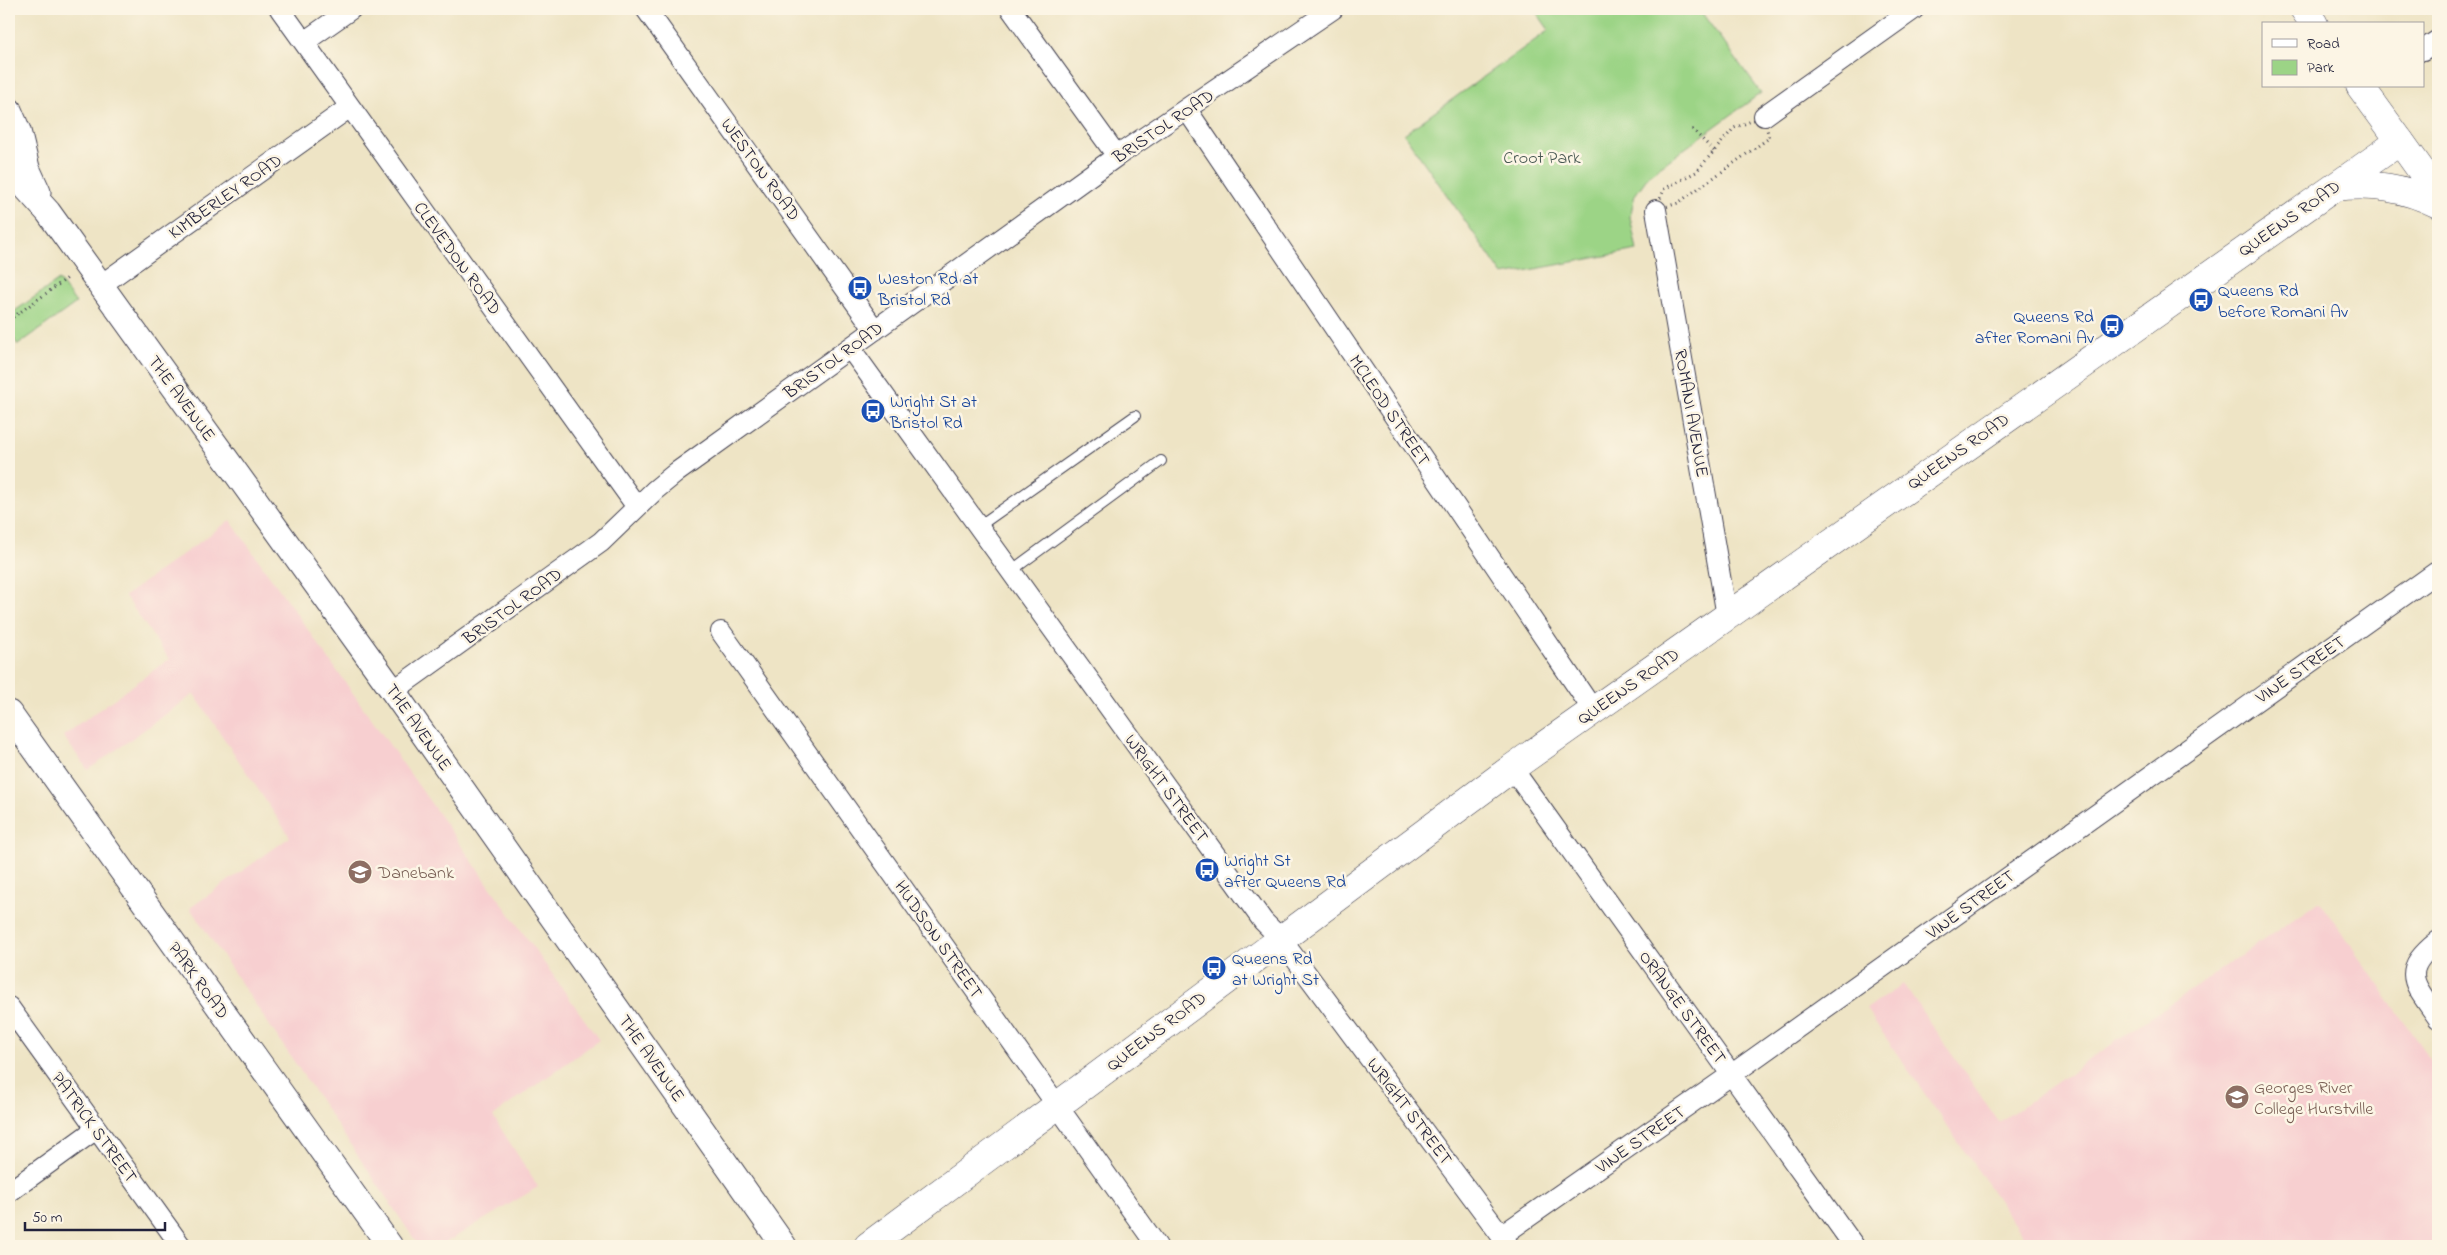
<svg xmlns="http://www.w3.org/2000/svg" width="2447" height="1255" font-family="'Indie Flower',sans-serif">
  <rect width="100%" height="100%" fill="#fcf5e5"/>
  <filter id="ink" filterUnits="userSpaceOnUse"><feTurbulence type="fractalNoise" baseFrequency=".02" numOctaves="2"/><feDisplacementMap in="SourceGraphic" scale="10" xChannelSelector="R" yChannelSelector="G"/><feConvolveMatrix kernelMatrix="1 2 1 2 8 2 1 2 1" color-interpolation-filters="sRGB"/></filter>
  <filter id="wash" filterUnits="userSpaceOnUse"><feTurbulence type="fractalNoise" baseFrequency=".0096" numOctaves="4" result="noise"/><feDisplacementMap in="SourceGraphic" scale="20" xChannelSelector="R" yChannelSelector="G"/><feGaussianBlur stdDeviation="1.12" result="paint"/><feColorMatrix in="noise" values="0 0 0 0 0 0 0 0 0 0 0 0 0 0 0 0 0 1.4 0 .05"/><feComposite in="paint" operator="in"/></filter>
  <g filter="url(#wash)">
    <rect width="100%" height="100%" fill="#eee4c5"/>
    <!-- built -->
    <path fill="#f7cfd0" d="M230 520 599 1040 493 1116 538 1187 440 1246H419L190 908 290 837 194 694 88 770 63 736 169 659 125 596Z
      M2320 901 2438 1071V1246H2030L1866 1009 1903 984 1999 1122Z"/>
    <!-- green -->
    <path fill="#9cd486" stroke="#5f7b60" d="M1534 9H1699L1761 93 1650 174 1635 195 1630 217 1637 250 1503 275 1404 134 1549 30Z
      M59 280 76 303 18 345 9 332V315Z"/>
  </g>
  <g filter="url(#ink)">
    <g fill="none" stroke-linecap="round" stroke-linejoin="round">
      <defs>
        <path id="service" d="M979 526 1135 416
          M1011 571 1161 461"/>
        <path id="minor" d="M280 9 637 507
          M646 9 875 330
          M1011 9 1117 156
          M304 42 351 9
          M2423 50 2438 40
          M1187 110 1593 710
          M1764 116 1914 9
          M1656 210 1727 616
          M101 285 350 107
          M850 348 1263 921 1280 938 1509 1246
          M721 632 1157 1246
          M393 691 601 542 655 490 677 472 1117 156 1333 9
          M1512 768 1854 1246
          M2438 941C2399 972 2414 983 2438 1018
          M9 1007 181 1246
          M9 1192 96 1129
          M1501 1236 1731 1075 2438 571"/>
        <path id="tertiary" d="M9 110 18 131 27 168 38 192
          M9 169 48 212 393 691 784 1246
          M9 713 390 1246"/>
        <path id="secondary" d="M2304 9 2314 24
          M2360 86 2400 141"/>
        <path id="primary" d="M2335 187C2372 183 2404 187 2438 204
          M868 1246 1512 768 2400 141 2438 194"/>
      </defs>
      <!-- service casing -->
      <use href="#service" stroke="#413f50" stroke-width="12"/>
      <!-- minor casing -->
      <use href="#minor" stroke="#413f50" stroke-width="22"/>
      <!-- tertiary casing -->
      <use href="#tertiary" stroke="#413f50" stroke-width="27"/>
      <!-- secondary casing -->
      <use href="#secondary" stroke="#413f50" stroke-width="29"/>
      <!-- primary casing -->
      <use href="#primary" stroke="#413f50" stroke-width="29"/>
      <!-- path -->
      <path stroke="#413f50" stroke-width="3" stroke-dasharray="1 4" stroke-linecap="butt" d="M1764 116 1769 138 1678 203 1656 210 1664 189 1696 172 1734 128Z
        M1692 129 1715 152
        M9 320 69 277"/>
      <!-- service -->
      <use href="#service" stroke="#fff" stroke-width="10"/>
      <!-- minor -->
      <use href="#minor" stroke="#fff" stroke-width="20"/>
      <!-- tertiary -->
      <use href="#tertiary" stroke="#fff" stroke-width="25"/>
      <!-- secondary -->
      <use href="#secondary" stroke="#fff" stroke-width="28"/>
      <!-- primary -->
      <use href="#primary" stroke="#fff" stroke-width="28"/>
    </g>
  </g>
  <!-- icons -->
  <defs>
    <symbol id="bus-disc" viewBox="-11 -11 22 22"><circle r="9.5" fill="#1a4fb4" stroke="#fcf5e5"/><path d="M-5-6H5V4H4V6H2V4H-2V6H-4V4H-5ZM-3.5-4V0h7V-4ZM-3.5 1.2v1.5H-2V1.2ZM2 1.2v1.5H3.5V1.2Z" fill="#fff"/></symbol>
    <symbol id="school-disc" viewBox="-11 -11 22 22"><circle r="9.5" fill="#8d6e63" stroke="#fcf5e5"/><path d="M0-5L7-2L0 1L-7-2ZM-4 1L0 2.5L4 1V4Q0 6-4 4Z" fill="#fff"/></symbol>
  </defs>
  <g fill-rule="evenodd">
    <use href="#bus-disc" x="846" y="274" width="28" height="28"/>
    <use href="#bus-disc" x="2187" y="286" width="28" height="28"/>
    <use href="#bus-disc" x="2098" y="312" width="28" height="28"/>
    <use href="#bus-disc" x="859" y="397" width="28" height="28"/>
    <use href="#bus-disc" x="1193" y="856" width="28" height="28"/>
    <use href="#school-disc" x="346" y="858" width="28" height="28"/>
    <use href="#bus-disc" x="1200" y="954" width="28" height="28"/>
    <use href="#school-disc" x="2223" y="1083" width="28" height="28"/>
  </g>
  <g text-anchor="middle" stroke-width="5" stroke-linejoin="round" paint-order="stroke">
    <!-- street labels -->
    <g font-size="18" fill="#22223b" stroke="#fcf5e5">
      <text transform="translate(1163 126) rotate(-34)" y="6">BRISTOL ROAD</text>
      <text transform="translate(761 169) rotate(54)" y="6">WESTON ROAD</text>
      <text transform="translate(225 196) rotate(-35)" y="6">KIMBERLEY ROAD</text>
      <text transform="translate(2289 218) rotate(-35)" y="6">QUEENS ROAD</text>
      <text transform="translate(458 258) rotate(54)" y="6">CLEVEDON ROAD</text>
      <text transform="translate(833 360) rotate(-36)" y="6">BRISTOL ROAD</text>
      <text transform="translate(182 398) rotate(54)" y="6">THE AVENUE</text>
      <text transform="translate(1390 410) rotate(56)" y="6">MCLEOD STREET</text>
      <text transform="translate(1692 413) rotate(80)" y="6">ROMANI AVENUE</text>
      <text transform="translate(1958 451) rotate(-35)" y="6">QUEENS ROAD</text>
      <text transform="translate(512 606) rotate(-36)" y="6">BRISTOL ROAD</text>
      <text transform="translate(2300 669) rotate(-35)" y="6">VINE STREET</text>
      <text transform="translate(1628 686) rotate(-35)" y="6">QUEENS ROAD</text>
      <text transform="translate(419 727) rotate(55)" y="6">THE AVENUE</text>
      <text transform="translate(1167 788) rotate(54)" y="6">WRIGHT STREET</text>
      <text transform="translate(1970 904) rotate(-36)" y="6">VINE STREET</text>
      <text transform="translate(939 939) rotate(55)" y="6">HUDSON STREET</text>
      <text transform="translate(199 980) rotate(54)" y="6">PARK ROAD</text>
      <text transform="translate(1683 1007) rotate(54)" y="6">ORANGE STREET</text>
      <text transform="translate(1156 1031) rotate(-37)" y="6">QUEENS ROAD</text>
      <text transform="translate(652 1058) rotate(55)" y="6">THE AVENUE</text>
      <text transform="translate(1410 1111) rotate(53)" y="6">WRIGHT STREET</text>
      <text transform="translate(95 1127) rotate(54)" y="6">PATRICK STREET</text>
      <text transform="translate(1640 1139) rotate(-35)" y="6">VINE STREET</text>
    </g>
    <!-- park labels -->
    <g font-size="18" fill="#475752" stroke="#fcf5e5">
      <text x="1542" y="163">Croot Park</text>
    </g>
    <!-- transit labels -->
    <g font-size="18" fill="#164399" stroke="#fcf5e5" text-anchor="start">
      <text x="878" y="284">Weston Rd at<tspan x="878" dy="21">Bristol Rd</tspan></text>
      <text x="2218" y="296">Queens Rd<tspan x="2218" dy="21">before Romani Av</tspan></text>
      <text x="2094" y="322" text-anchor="end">Queens Rd<tspan x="2094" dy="21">after Romani Av</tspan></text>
      <text x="890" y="407">Wright St at<tspan x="890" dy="21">Bristol Rd</tspan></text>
      <text x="1224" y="866">Wright St<tspan x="1224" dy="21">after Queens Rd</tspan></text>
      <text x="1232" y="964">Queens Rd<tspan x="1232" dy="21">at Wright St</tspan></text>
    </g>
    <!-- education labels -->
    <g font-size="18" fill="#785e54" stroke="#fcf5e5" text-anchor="start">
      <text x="378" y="878">Danebank</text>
      <text x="2254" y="1093">Georges River<tspan x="2254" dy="21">College Hurstville</tspan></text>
    </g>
  </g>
  <!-- margin -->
  <rect width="2447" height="1255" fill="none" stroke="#fcf5e5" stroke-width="30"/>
  <!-- legend -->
  <rect x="2262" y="22" width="162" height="65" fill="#fcf5e5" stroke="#a5a1a1"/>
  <rect x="2272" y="39" width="25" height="8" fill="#ffffff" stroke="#a5a1a1"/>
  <text x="2307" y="48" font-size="15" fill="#22223b">Road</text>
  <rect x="2272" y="60" width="25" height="15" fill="#9cd486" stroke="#a5a1a1"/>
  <text x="2307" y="72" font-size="15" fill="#22223b">Park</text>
  <!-- scale -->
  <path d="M25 1222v8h140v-8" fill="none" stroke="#22223b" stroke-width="2.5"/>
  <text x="32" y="1222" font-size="15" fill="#22223b" stroke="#fcf5e5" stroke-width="4" paint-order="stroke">50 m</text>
</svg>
